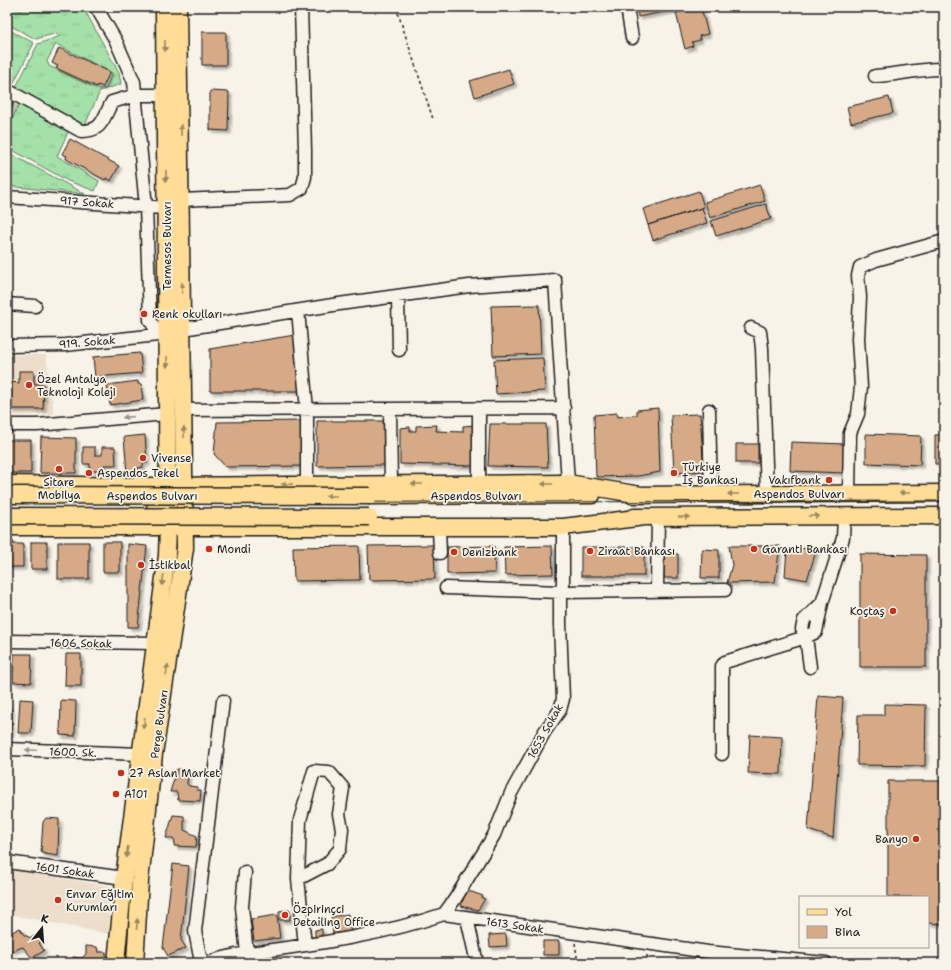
<svg xmlns="http://www.w3.org/2000/svg" width="951" height="970" font-family="'Shantell Sans',sans-serif">
  <defs>
    <pattern id="grass-tufts" width="24" height="20" patternUnits="userSpaceOnUse"><rect width="24" height="20" fill="#a4e1a8"/><path d="M3 7l-1-3M5 7V3M7 7l1-3M15 17l-1-3M17 17v-4M19 17l1-3" fill="none" stroke="#8dc090"/></pattern>
    <filter id="shadow"><feDropShadow dx="3" dy="3" stdDeviation="1" flood-color="#0004"/></filter>
  </defs>
  <rect width="100%" height="100%" fill="#f7f3e8"/>
  <filter id="ink" filterUnits="userSpaceOnUse"><feTurbulence type="fractalNoise" baseFrequency=".025" numOctaves="2"/><feDisplacementMap in="SourceGraphic" scale="8" xChannelSelector="R" yChannelSelector="G"/><feConvolveMatrix kernelMatrix="1 2 1 2 8 2 1 2 1" color-interpolation-filters="sRGB"/></filter>
  <g filter="url(#ink)">
    <!-- built -->
    <path fill="#edddcb" d="M7 355H46L54 414 7 416Z
      M7 869 109 886V934L7 914Z"/>
    <!-- grass -->
    <path fill="url(#grass-tufts)" stroke="#607e62" fill-rule="evenodd" d="M7 7H13L21 11 24 7H83L119 73 121 84 100 91 85 125 15 89 38 44 60 36 57 33 36 39 7 24ZM56 44 112 73 106 88 98 89 49 66 47 61Z
      M7 29 34 43 12 86 7 83Z
      M20 102 69 130 57 156 99 181 95 191 68 181 7 147V122L10 123Z
      M7 152 85 194 7 186Z"/>
    <!-- building -->
    <path fill="#d6aa87" stroke="#1c1c1c" filter="url(#shadow)" d="M637 7H680V9L638 17Z
      M701 7 708 34 699 36 700 40 692 42 693 46 685 49 676 13Z
      M202 32H226V65H202Z
      M59 48 110 72 103 87 98 85 97 87 56 68 58 66 52 63Z
      M509 69 514 84 475 97 470 81Z
      M210 91 229 92 228 131 210 130Z
      M889 97 893 113 851 123 847 107Z
      M944 98V107H941L940 99Z
      M7 99 14 103 7 116Z
      M70 139 119 166 111 181 106 178 105 180 66 159 67 156 62 154Z
      M760 185 765 201 710 218 705 202Z
      M699 191 704 207 648 225 643 209Z
      M766 204 771 219 716 236 711 221Z
      M702 208 707 223 653 240 648 225Z
      M539 305 541 354 493 356 491 306Z
      M295 335 300 391H210V349Z
      M140 353 142 373 95 377 93 357Z
      M543 358 545 391 496 394 494 360Z
      M19 371H34V384H44L43 409H11V382L19 383Z
      M138 381V384H141L143 400 110 405 107 385Z
      M658 408 660 472 638 476 596 477 594 415 617 413 618 417 637 415V410Z
      M700 414 704 471 674 473 671 415Z
      M304 421V466L226 467 214 454 217 422Z
      M317 421H386V465L317 466Z
      M490 424H546L548 467 488 466Z
      M437 425 436 431 463 432V426L476 425 477 466 400 464V428L410 427V431H416V426Z
      M866 434 921 436 920 465 866 463Z
      M145 435 147 463H143V467L138 468 139 472 127 473 124 437Z
      M935 435H944V464H935Z
      M41 437 76 438V473H40Z
      M7 440H31V473H7Z
      M791 442 846 444 845 473 790 471Z
      M736 444H758V463H736Z
      M83 447H95V455H102V447H115L116 465H104V471H90V464H83Z
      M7 540H13V544H23V567H7Z
      M31 542H47V569H31Z
      M58 542H89V579H58Z
      M103 542H120V572H103Z
      M128 544 147 546 138 627H128Z
      M434 545 435 579 369 580 368 546Z
      M359 546 360 580 294 581 293 547Z
      M494 546 495 573 447 574V547Z
      M552 546 553 574 505 575 504 547Z
      M729 546H780L775 582 727 583 732 565Z
      M581 547H644V576H581Z
      M817 548 807 580 785 576 787 549Z
      M702 549 719 550V578H701Z
      M664 554H678V578H664Z
      M860 554 926 555V667H860Z
      M14 654H32L31 683 13 682Z
      M66 654H81V686H65Z
      M818 696 843 698 833 838 808 830Z
      M20 699 33 700 31 733H18Z
      M61 700 76 701 75 736 60 735Z
      M884 704 926 705 925 766 857 765 858 715H884Z
      M7 708H11V734H7Z
      M750 735 782 737 781 774 748 773Z
      M177 769 188 770 187 784 189 786 197 787V790H201L200 801 178 800 177 792H170Z
      M888 781H944V924L928 923V897H888Z
      M173 815 184 816V830L197 836 196 847 174 846 175 841 173 838H166Z
      M46 818 59 819 58 856 45 854 41 852 43 822Z
      M173 864 189 866 181 940 186 948 168 956 163 948Z
      M466 890 483 896 482 898 485 899 478 910 461 906Z
      M290 910V920H279V911Z
      M348 914 351 931 333 934 331 917Z
      M277 915 280 938 254 941 251 919Z
      M20 928 24 935 31 938 37 934 42 941 39 943 44 951 32 958 23 947 11 951 7 943V938L13 935 12 932Z
      M322 929V936L315 937V930Z
      M506 934 507 946 490 947 489 935Z
      M543 941H559V955H543Z
      M86 946 97 947 98 952H106V963H72L73 957 82 958 86 954Z"/>
    <g fill="none" stroke-linecap="round" stroke-linejoin="round">
      <defs>
        <path id="minor" d="M96 7 116 41 134 82 146 207 150 320 155 328 167 334
          M627 7 632 38
          M875 76C898 75 921 68 944 69
          M7 90 81 131C103 131 102 120 112 102L136 95H165
          M7 197 167 208
          M182 200 290 195 302 188 305 177V151L301 7
          M398 297 399 350
          M7 304 35 306
          M298 311 307 410V484
          M751 328 760 332 762 348 767 494
          M183 329 339 304 469 286 555 280 568 483
          M7 346 65 345 167 334
          M184 410 564 408
          M390 410 391 484
          M709 410 711 494
          M7 425H37L167 414
          M479 484V409
          M849 494 850 433 858 414 861 387 858 339 860 297 858 276 860 267 876 260 944 241
          M439 528 440 553
          M446 588 561 592 725 590
          M657 590 658 517
          M822 603 804 620 802 629 806 637 816 632 822 603 843 538 844 516
          M7 641 155 643
          M7 749 140 754
          M722 754V666L725 662 806 637 810 667
          M7 862 124 878
          M245 872 242 907 247 953
          M298 879 327 864 340 849 342 829 339 814 343 788 329 772 314 771 300 820 298 879 305 945
          M444 914 455 899 494 835 511 793 545 731 560 710 563 699 560 624V598L563 583V527
          M467 918 477 963
          M207 963 200 957 195 931 223 701
          M209 963 219 959 236 955C306 945 377 937 444 914L708 952 826 963"/>
        <path id="major" d="M7 484 144 486 568 483 641 495
          M145 487 153 491C157 504 156 512 150 524L146 526
          M632 495 944 493
          M370 496 592 495
          M634 517 944 516
          M7 527H563L645 517
          M116 963 124 878 167 555 168 527 164 7
          M135 963 140 881 154 754 185 548 178 7"/>
      </defs>
      <!-- minor casing -->
      <use href="#minor" stroke="#1c1c1c" stroke-width="15"/>
      <!-- major casing -->
      <use href="#major" stroke="#1c1c1c" stroke-width="19"/>
      <!-- path -->
      <path stroke="#1c1c1c" stroke-width="1.5" stroke-dasharray="3 3" stroke-linecap="butt" d="M396 7 433 119
        M575 943 578 963
        M647 955 648 963"/>
      <!-- minor -->
      <use href="#minor" stroke="#f7f3e8" stroke-width="12"/>
      <!-- major -->
      <use href="#major" stroke="#ffdd96" stroke-width="16"/>
      <!-- tram -->
      <path stroke="#1c1c1c" stroke-width="1" d="M7 503 944 501"/>
      <defs>
        <path id="major-bridge" d="M7 495 370 496
          M7 516 369 517"/>
      </defs>
      <!-- major-bridge casing -->
      <use href="#major-bridge" stroke="#1c1c1c" stroke-width="19" stroke-linecap="butt"/>
      <!-- major-bridge -->
      <use href="#major-bridge" stroke="#ffdd96" stroke-width="16"/>
    </g>
    <!-- one-way arrows -->
    <defs><path id="oneway-solid" d="M-6-.8H1V-3.2L6.5 0L1 3.2V.8H-6Z"/></defs>
    <g fill="#99865f">
      <use href="#oneway-solid" transform="translate(165 46) rotate(89)"/>
      <use href="#oneway-solid" transform="translate(181 130) rotate(-91)"/>
      <use href="#oneway-solid" transform="translate(166 176) rotate(89)"/>
      <use href="#oneway-solid" transform="translate(182 288) rotate(-90)"/>
      <use href="#oneway-solid" transform="translate(167 362) rotate(90)"/>
      <use href="#oneway-solid" transform="translate(184 432) rotate(-91)"/>
      <use href="#oneway-solid" transform="translate(287 484) rotate(180)"/>
      <use href="#oneway-solid" transform="translate(417 484) rotate(180)"/>
      <use href="#oneway-solid" transform="translate(547 484) rotate(180)"/>
      <use href="#oneway-solid" transform="translate(905 493) rotate(180)"/>
      <use href="#oneway-solid" transform="translate(733 494) rotate(180)"/>
      <use href="#oneway-solid" transform="translate(331 496) rotate(-180)"/>
      <use href="#oneway-solid" transform="translate(814 516)"/>
      <use href="#oneway-solid" transform="translate(684 517)"/>
      <use href="#oneway-solid" transform="translate(163 580) rotate(98)"/>
      <use href="#oneway-solid" transform="translate(167 670) rotate(-82)"/>
      <use href="#oneway-solid" transform="translate(144 723) rotate(98)"/>
      <use href="#oneway-solid" transform="translate(127 852) rotate(97)"/>
      <use href="#oneway-solid" transform="translate(137 924) rotate(-85)"/>
    </g>
    <g fill="#94928c">
      <use href="#oneway-solid" transform="translate(128 417) rotate(175)"/>
      <use href="#oneway-solid" transform="translate(31 750) rotate(-178)"/>
    </g>
  </g>
  <!-- markers -->
  <g fill="#c8321e" stroke="#f7f3e8" stroke-width="1.5">
    <circle cx="144" cy="314" r="4"/>
    <circle cx="29" cy="385" r="4"/>
    <circle cx="143" cy="458" r="4"/>
    <circle cx="59" cy="469" r="4"/>
    <circle cx="89" cy="473" r="4"/>
    <circle cx="674" cy="473" r="4"/>
    <circle cx="829" cy="480" r="4"/>
    <circle cx="209" cy="549" r="4"/>
    <circle cx="754" cy="549" r="4"/>
    <circle cx="590" cy="551" r="4"/>
    <circle cx="454" cy="552" r="4"/>
    <circle cx="141" cy="565" r="4"/>
    <circle cx="893" cy="611" r="4"/>
    <circle cx="121" cy="773" r="4"/>
    <circle cx="116" cy="794" r="4"/>
    <circle cx="916" cy="839" r="4"/>
    <circle cx="58" cy="900" r="4"/>
    <circle cx="285" cy="915" r="4"/>
  </g>
  <g text-anchor="middle" stroke-width="3.5" stroke-linejoin="round" paint-order="stroke">
    <!-- street labels -->
    <g font-size="11" fill="#1c1c1c" stroke="#f7f3e8">
      <text transform="translate(87 202) rotate(4)" y="4">917 Sokak</text>
      <text transform="translate(167 246) rotate(-90)" y="4">Termesos Bulvarı</text>
      <text transform="translate(87 342) rotate(-5)" y="4">919. Sokak</text>
      <text x="799" y="498">Aspendos Bulvarı</text>
      <text x="152" y="500">Aspendos Bulvarı</text>
      <text x="476" y="500">Aspendos Bulvarı</text>
      <text transform="translate(81 643) rotate(1)" y="4">1606 Sokak</text>
      <text transform="translate(159 724) rotate(-82)" y="4">Perge Bulvarı</text>
      <text transform="translate(545 731) rotate(-61)" y="4">1653 Sokak</text>
      <text transform="translate(73 752) rotate(2)" y="4">1600. Sk.</text>
      <text transform="translate(65 870) rotate(8)" y="4">1601 Sokak</text>
      <text transform="translate(515 925) rotate(8)" y="4">1613 Sokak</text>
    </g>
    <!-- poi labels -->
    <g font-size="11" fill="#1c1c1c" stroke="#f7f3e8" text-anchor="start">
      <text x="152" y="318">Renk okulları</text>
      <text x="37" y="383">Özel Antalya<tspan x="37" dy="13">Teknoloji Koleji</tspan></text>
      <text x="151" y="462">Vivense</text>
      <text x="682" y="471">Türkiye<tspan x="682" dy="13">İş Bankası</tspan></text>
      <text x="97" y="477">Aspendos Tekel</text>
      <text x="821" y="484" text-anchor="end">Vakıfbank</text>
      <text x="59" y="486" text-anchor="middle">Sitare<tspan x="59" dy="13">Mobilya</tspan></text>
      <text x="217" y="553">Mondi</text>
      <text x="762" y="553">Garanti Bankası</text>
      <text x="598" y="555">Ziraat Bankası</text>
      <text x="462" y="556">Denizbank</text>
      <text x="149" y="569">İstikbal</text>
      <text x="885" y="615" text-anchor="end">Koçtaş</text>
      <text x="129" y="777">27 Aslan Market</text>
      <text x="124" y="798">A101</text>
      <text x="908" y="843" text-anchor="end">Banyo</text>
      <text x="66" y="898">Envar Eğitim<tspan x="66" dy="13">Kurumları</tspan></text>
      <text x="293" y="913">Özpirinçci<tspan x="293" dy="13">Detailing Office</tspan></text>
    </g>
  </g>
  <!-- margin -->
  <rect width="951" height="970" fill="none" stroke="#f7f3e8" stroke-width="24"/>
  <rect x="12" y="12" width="927" height="946" fill="none" stroke="#1c1c1c" stroke-width="1.5" filter="url(#ink)"/>
  <!-- legend -->
  <rect x="799" y="896" width="130" height="52" fill="#f7f3e8" stroke="#9f9d96"/>
  <rect x="807" y="909" width="20" height="6" fill="#ffdd96" stroke="#9f9d96"/>
  <text x="835" y="916" font-size="12" fill="#1c1c1c">Yol</text>
  <rect x="807" y="926" width="20" height="12" fill="#d6aa87" stroke="#9f9d96"/>
  <text x="835" y="936" font-size="12" fill="#1c1c1c">Bina</text>
  <!-- north arrow -->
  <g transform="translate(42 928) rotate(17)" stroke="#f7f3e8" stroke-width="3" paint-order="stroke">
  <path d="M0-3L7 15L0 10L-7 15Z" fill="#1c1c1c"/>
  <text y="-6" font-size="11" font-weight="bold" text-anchor="middle" fill="#1c1c1c">K</text>
  </g>
</svg>
